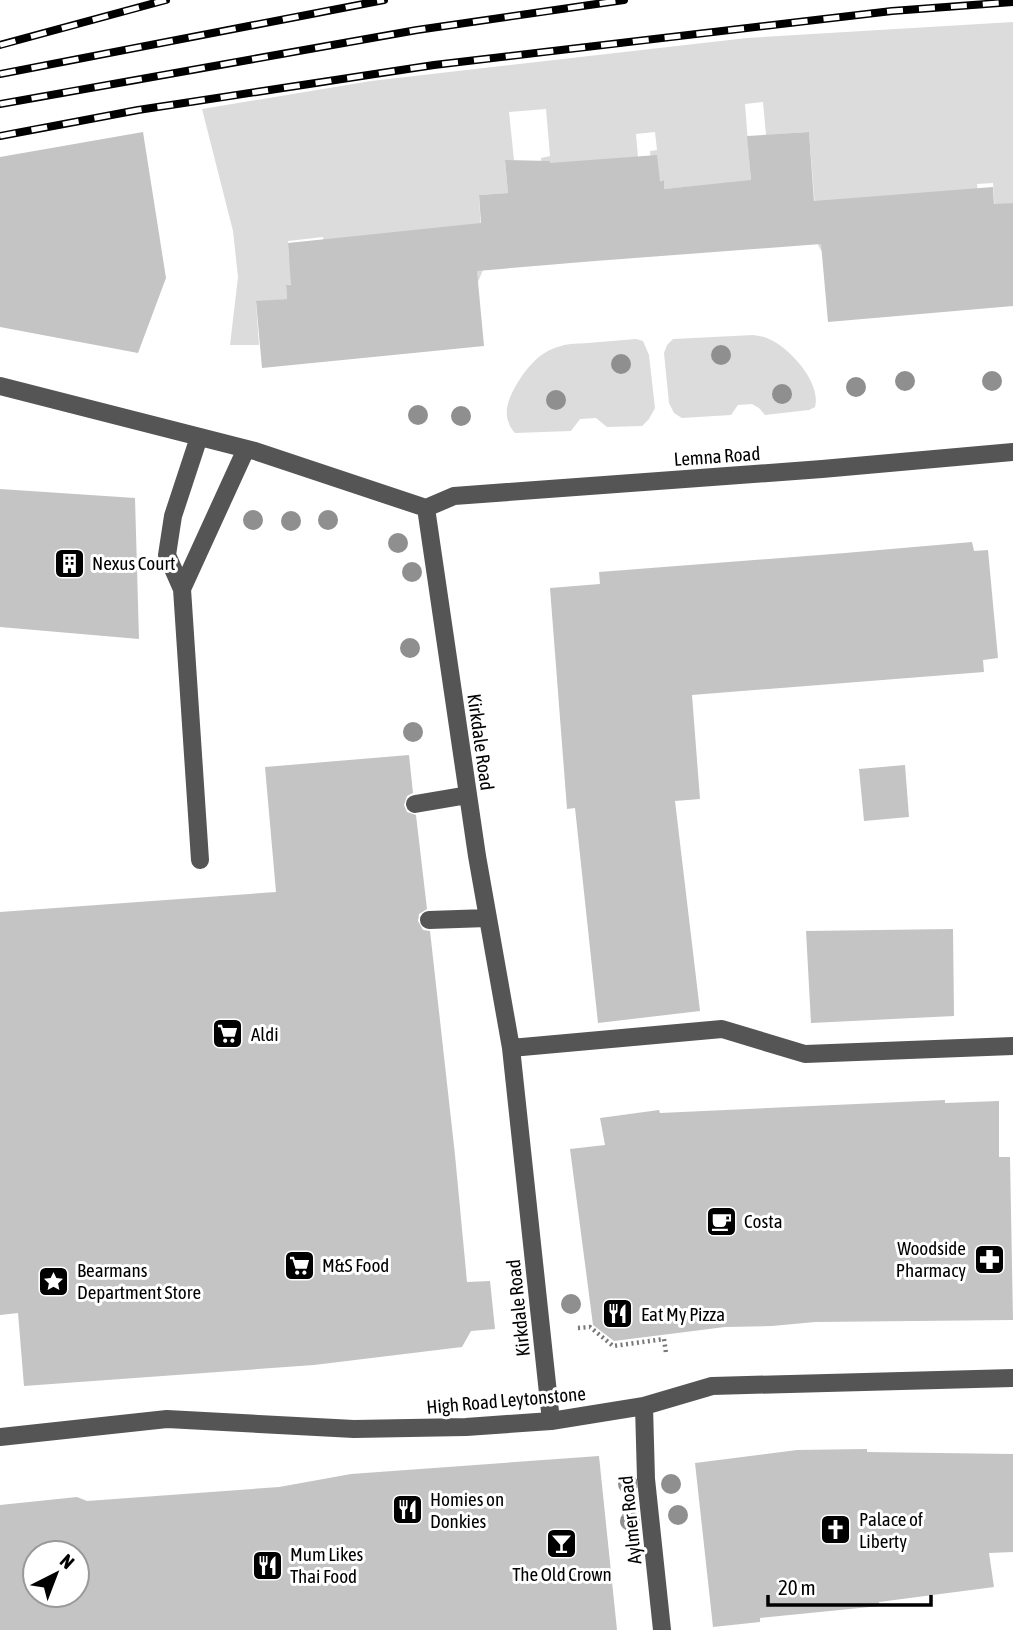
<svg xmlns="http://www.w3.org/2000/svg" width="1013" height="1630" font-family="'Asap Condensed',sans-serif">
  <rect width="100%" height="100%" fill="#fff"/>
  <!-- green -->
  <path fill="#dcdcdc" d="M1013 22V203H1010L996 229 993 183 977 184 980 219 822 252 818 245 809 132 766 135 763 102 745 104 751 181 664 189V180L652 182 650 151 657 150 655 132 636 134 638 157 543 186 541 158 550 156 546 109 509 112 514 160H505L508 193 479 195 483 270 478 282 325 253 323 237 288 241 289 259 302 284 286 285 287 299 256 302 259 345H230L238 277 233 231 202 109 371 81 747 38Z
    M753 335C757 336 761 336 764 337 787 344 822 382 815 407L809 410 765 415 759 408 752 404 738 405 731 415 682 418 674 413 669 403 664 353 667 345 673 339Z
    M636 339 643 341 649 355 655 408 649 419 642 426 607 427 596 418 580 419 571 431 515 433C504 421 505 407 512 393 522 373 538 351 561 346 569 343 579 344 588 343 604 342 620 340 636 339Z"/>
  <!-- building -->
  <path fill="#c4c4c4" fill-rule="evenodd" d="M143 132 166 278 138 353 0 327V157Z
    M809 132 814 201 993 187 994 204 1013 203V306L828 322 821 244 595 261 477 271 484 346 262 368 256 301 287 299 286 285H291L288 243 481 223 479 195 508 193 505 160 550 161V163L657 155 660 181 664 180V189L751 180 747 136Z
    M0 489 135 498 139 639 0 627Z
    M972 542 974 551 988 550 998 658 983 660 984 672 692 695 700 799 675 801 700 1011 598 1023 575 808 567 809 550 588 600 584 599 572 845 553Z
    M409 755 413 793 407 796 404 805 407 812 416 815 427 909 419 914 418 921 423 930 430 931 455 1155 467 1282 490 1281 495 1329 471 1331 462 1347 314 1365 24 1386 18 1313 0 1315V912L276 892 265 767Z
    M905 765 909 817 864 821 859 769Z
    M953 929 954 1016 811 1023 806 931Z
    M945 1100V1103L999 1101V1157H1010L1013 1320 815 1322 772 1326 725 1327 614 1341 593 1325 570 1149 605 1145 600 1118 659 1110 660 1113Z
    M867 1449V1452L1013 1454V1552L989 1553 994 1587 879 1602 880 1606 760 1618V1622L713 1627 695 1463 797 1450Z
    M599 1456 617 1630H0V1505L77 1497 87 1501 279 1487 351 1474ZM35 1553H77V1595H35Z"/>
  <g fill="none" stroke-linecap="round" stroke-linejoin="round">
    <!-- path -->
    <path stroke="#777" stroke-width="4.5" stroke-dasharray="2 3.5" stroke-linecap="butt" d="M578 1328 590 1327 613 1346 664 1339 666 1353"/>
    <!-- minor -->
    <path stroke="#555" stroke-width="18" d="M0 386 255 451 426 508
      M199 437 173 516 167 555 182 589 200 860
      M426 508 477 856 511 1048 551 1421
      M426 508 454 496 822 469 1013 452
      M182 589 246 449
      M415 804 468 795
      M429 920 487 918
      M511 1048 722 1029 805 1054 1013 1046
      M644 1406 646 1479 662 1630
      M0 1437 167 1419 354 1429 466 1427 551 1421 644 1406 712 1386 1013 1378"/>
    <defs>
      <path id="rail" d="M0 45 166 0
        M0 74 384 0
        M0 104 417 30 624 0
        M0 136 138 110 434 65 892 11 1013 2"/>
    </defs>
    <!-- rail casing -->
    <use href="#rail" stroke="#000" stroke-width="8"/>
    <!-- rail -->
    <use href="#rail" stroke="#fff" stroke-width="5" stroke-dasharray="16" stroke-linecap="butt"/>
  </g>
  <!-- trees -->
  <g fill="#8f8f8f">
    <circle cx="721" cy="355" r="10"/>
    <circle cx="621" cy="364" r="10"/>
    <circle cx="905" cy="381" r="10"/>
    <circle cx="992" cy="381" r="10"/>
    <circle cx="856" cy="387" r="10"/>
    <circle cx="782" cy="394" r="10"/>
    <circle cx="556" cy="400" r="10"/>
    <circle cx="418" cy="415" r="10"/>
    <circle cx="461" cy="416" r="10"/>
    <circle cx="253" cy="520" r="10"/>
    <circle cx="328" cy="520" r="10"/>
    <circle cx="291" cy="521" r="10"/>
    <circle cx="398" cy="543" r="10"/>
    <circle cx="412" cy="572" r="10"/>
    <circle cx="410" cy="648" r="10"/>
    <circle cx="413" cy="732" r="10"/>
    <circle cx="571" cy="1304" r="10"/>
    <circle cx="628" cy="1484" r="10"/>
    <circle cx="671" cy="1484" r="10"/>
    <circle cx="678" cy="1515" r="10"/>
    <circle cx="630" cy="1521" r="10"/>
  </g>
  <!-- icons -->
  <defs>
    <symbol id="building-square" viewBox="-11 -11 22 22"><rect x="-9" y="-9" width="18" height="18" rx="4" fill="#000" stroke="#fff"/><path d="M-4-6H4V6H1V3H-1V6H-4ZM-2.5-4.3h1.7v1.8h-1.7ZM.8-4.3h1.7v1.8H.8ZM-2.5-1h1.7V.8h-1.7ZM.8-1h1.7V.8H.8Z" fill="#fff"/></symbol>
    <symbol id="supermarket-square" viewBox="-11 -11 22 22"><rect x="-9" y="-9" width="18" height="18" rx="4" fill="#000" stroke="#fff"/><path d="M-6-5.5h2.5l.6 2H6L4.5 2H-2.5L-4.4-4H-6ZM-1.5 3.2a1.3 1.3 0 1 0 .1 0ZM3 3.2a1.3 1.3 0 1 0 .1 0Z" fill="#fff"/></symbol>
    <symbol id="cafe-square" viewBox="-11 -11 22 22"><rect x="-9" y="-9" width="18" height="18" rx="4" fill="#000" stroke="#fff"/><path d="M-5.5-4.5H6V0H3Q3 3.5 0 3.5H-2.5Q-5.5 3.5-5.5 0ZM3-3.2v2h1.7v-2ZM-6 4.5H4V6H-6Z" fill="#fff"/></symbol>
    <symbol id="pharmacy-square" viewBox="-11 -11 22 22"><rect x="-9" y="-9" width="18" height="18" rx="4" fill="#000" stroke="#fff"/><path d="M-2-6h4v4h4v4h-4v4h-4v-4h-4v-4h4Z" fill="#fff"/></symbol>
    <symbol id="sight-square" viewBox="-11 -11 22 22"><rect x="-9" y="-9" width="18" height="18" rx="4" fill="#000" stroke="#fff"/><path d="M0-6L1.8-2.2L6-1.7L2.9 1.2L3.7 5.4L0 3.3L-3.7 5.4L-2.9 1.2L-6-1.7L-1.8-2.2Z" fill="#fff"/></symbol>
    <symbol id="restaurant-square" viewBox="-11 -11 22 22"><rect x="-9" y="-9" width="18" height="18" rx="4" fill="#000" stroke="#fff"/><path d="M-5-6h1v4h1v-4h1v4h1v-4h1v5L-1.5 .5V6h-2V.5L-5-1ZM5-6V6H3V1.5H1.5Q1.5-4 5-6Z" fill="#fff"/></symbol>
    <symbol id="church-square" viewBox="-11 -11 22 22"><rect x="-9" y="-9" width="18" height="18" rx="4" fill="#000" stroke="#fff"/><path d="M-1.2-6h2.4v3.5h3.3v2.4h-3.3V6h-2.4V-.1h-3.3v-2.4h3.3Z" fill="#fff"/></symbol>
    <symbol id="bar-square" viewBox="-11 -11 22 22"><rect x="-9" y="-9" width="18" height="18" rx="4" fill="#000" stroke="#fff"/><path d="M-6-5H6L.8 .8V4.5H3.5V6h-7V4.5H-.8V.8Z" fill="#fff"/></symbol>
  </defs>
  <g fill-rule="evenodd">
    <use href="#building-square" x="52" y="546" width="35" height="35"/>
    <use href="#supermarket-square" x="210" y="1016" width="35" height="35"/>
    <use href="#cafe-square" x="704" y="1204" width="35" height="35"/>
    <use href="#pharmacy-square" x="972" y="1242" width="35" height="35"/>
    <use href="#supermarket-square" x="282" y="1248" width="35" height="35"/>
    <use href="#sight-square" x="36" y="1264" width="35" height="35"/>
    <use href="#restaurant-square" x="600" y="1296" width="35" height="35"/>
    <use href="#restaurant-square" x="390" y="1492" width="35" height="35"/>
    <use href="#church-square" x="818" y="1512" width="35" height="35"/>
    <use href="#bar-square" x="544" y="1526" width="35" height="35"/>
    <use href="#restaurant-square" x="250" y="1548" width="35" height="35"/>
  </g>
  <g text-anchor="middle" stroke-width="6" stroke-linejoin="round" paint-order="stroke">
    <!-- street labels -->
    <g font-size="19" fill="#000" stroke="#fff">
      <text transform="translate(717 456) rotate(-4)" y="7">Lemna Road</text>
      <text transform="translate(481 742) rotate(82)" y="7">Kirkdale Road</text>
      <text transform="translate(518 1308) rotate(-96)" y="7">Kirkdale Road</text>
      <text transform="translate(506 1400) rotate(-5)" y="7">High Road Leytonstone</text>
      <text transform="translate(630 1520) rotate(-96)" y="7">Aylmer Road</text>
    </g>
    <!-- poi labels -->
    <g font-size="19" fill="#000" stroke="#fff" text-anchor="start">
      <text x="92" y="570">Nexus Court</text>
      <text x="251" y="1041">Aldi</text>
      <text x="744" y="1228">Costa</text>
      <text x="966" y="1255" text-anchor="end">Woodside<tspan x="966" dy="22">Pharmacy</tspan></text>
      <text x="322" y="1272">M&amp;S Food</text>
      <text x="77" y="1277">Bearmans<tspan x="77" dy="22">Department Store</tspan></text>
      <text x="641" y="1321">Eat My Pizza</text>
      <text x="430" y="1506">Homies on<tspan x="430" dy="22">Donkies</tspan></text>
      <text x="859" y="1526">Palace of<tspan x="859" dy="22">Liberty</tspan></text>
      <text x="290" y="1561">Mum Likes<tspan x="290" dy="22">Thai Food</tspan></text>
      <text x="562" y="1581" text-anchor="middle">The Old Crown</text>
    </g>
  </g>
  <!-- north arrow -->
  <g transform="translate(56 1574) rotate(42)"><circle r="33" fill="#ffffff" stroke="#999999" stroke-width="2"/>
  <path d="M0-5L12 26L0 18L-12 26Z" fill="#000000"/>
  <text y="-10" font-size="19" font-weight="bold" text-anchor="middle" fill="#000000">N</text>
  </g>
  <!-- scale -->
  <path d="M768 1595v10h163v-10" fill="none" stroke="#000000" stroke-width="3.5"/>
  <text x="778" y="1595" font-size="21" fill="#000000" stroke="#ffffff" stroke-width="5" paint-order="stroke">20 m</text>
</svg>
